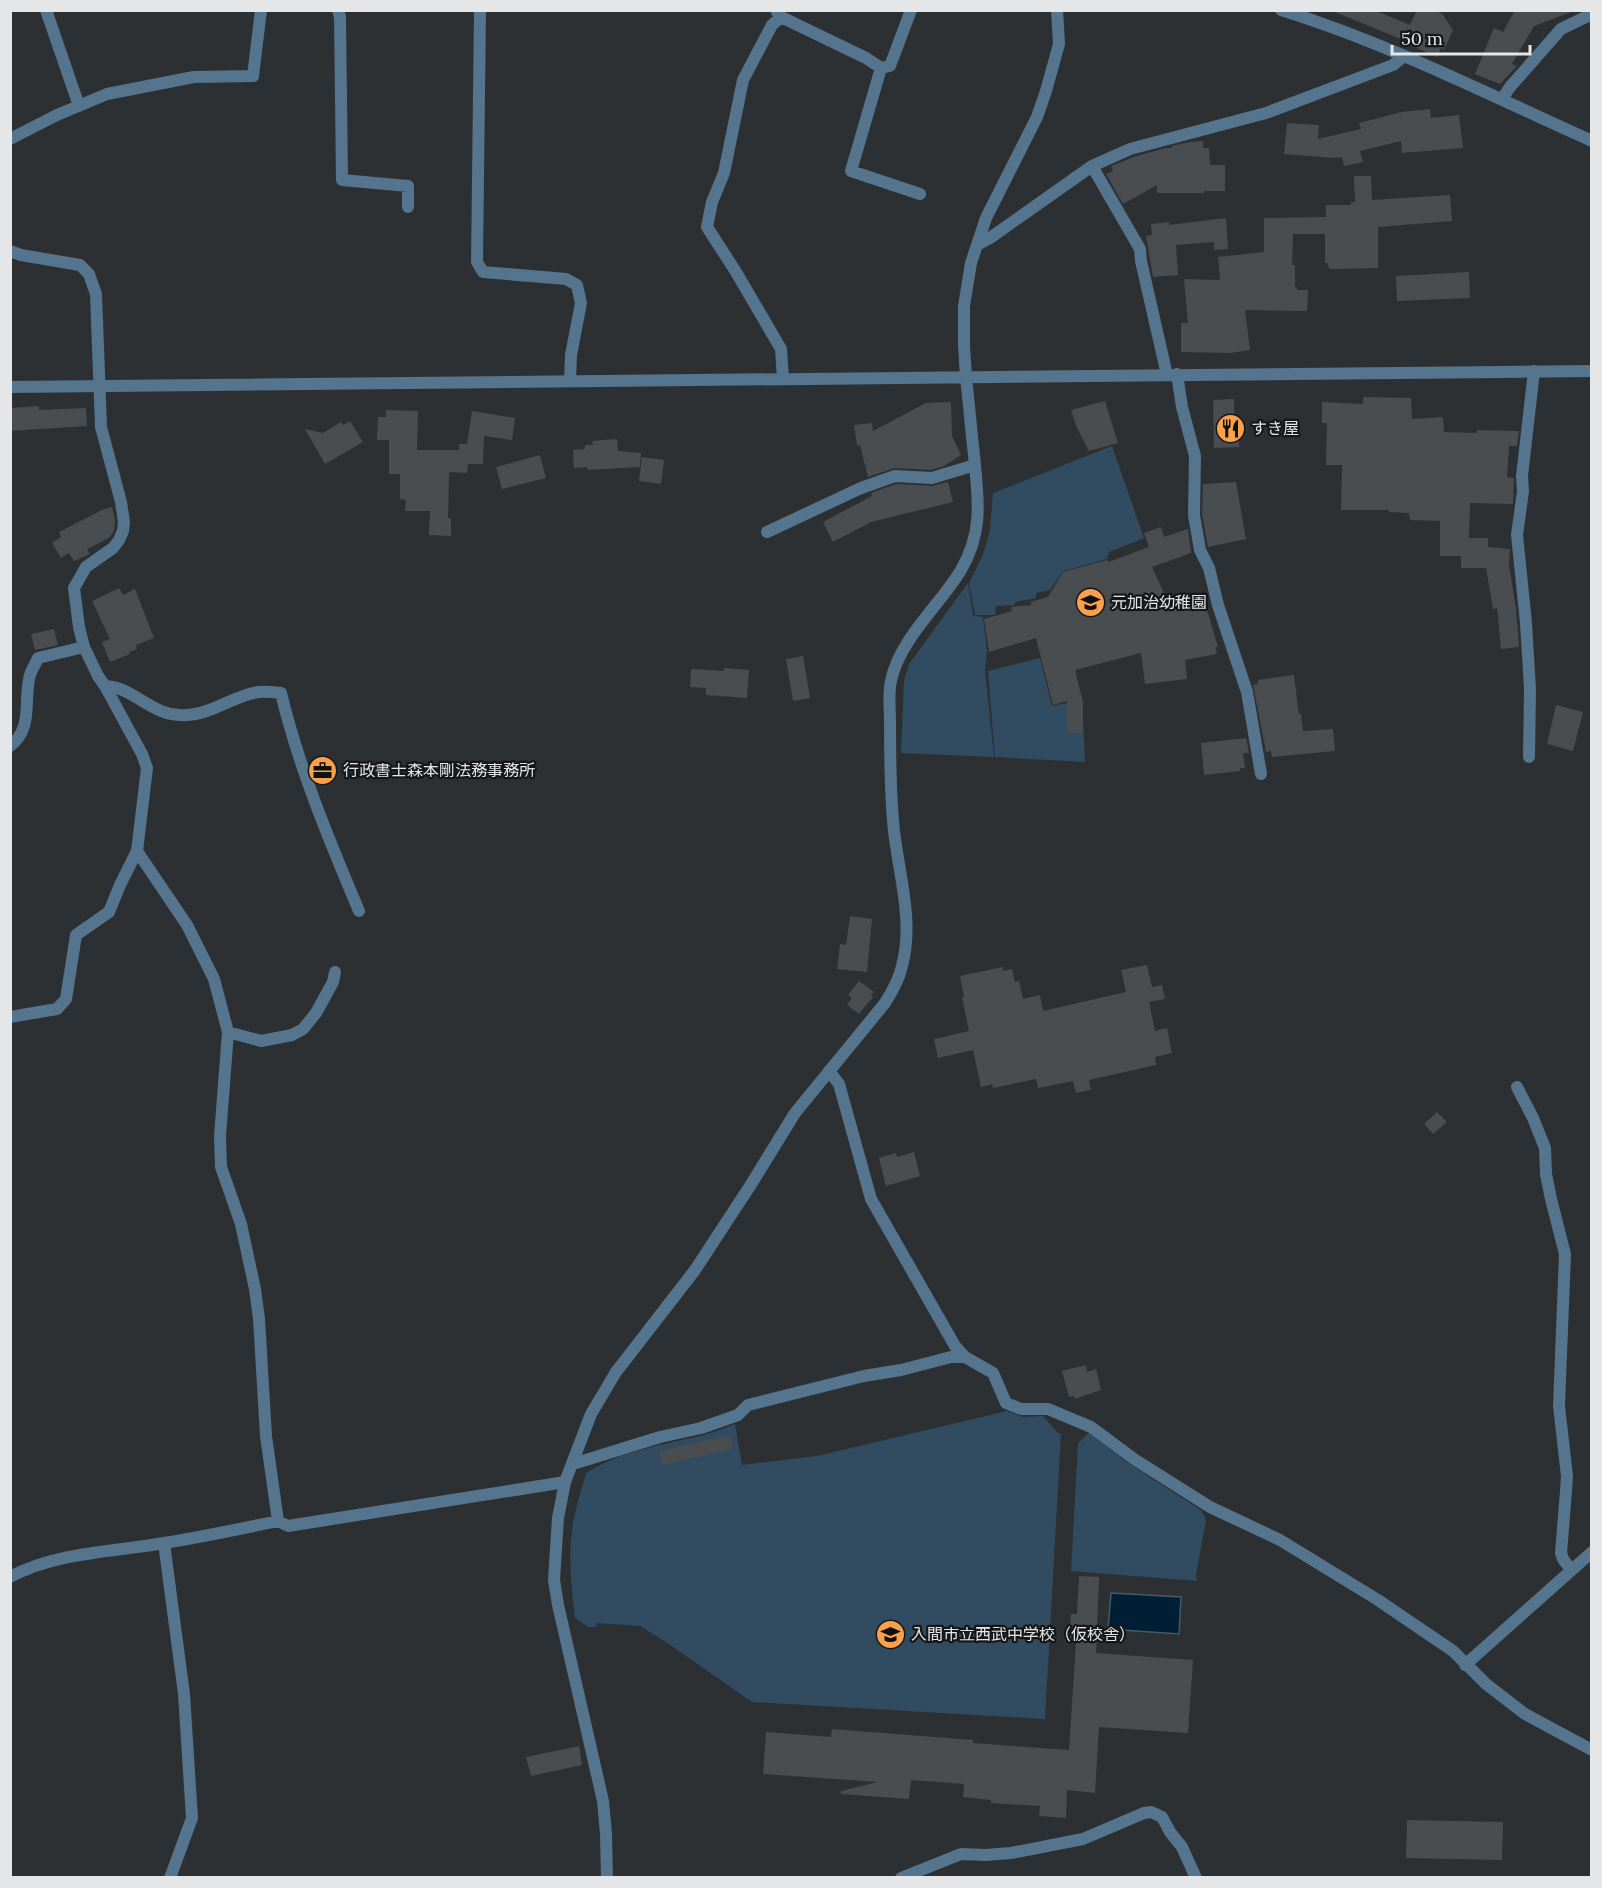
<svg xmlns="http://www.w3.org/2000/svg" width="1602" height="1888" font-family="Lora,'Noto Sans JP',serif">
  <rect width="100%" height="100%" fill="#2d3032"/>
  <!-- green -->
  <path fill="#314c60" d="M1112 446 1144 538 1109 552 1107 559 1063 571 1050 590 1036 593V598L1015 602 1014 605 996 606 995 615H975L969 583 983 555 990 530 993 493Z
    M968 583 973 616 983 617 987 652 985 670 994 757 901 753 904 680 909 664Z
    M1040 658 1052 706 1082 700 1085 762 995 757 988 671Z
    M1007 1411 1023 1417 1043 1416 1058 1433 1061 1434 1045 1719 752 1702 666 1642 640 1626 597 1623 596 1627H588L575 1618C571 1586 568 1555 573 1523 576 1506 582 1489 586 1473 621 1451 661 1445 700 1436 712 1433 724 1428 735 1424L742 1465 817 1456Z
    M1089 1433 1128 1463 1201 1510 1206 1520 1196 1575 1197 1581 1071 1571 1078 1443Z"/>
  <!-- water -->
  <path fill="#001e34" stroke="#455a6a" stroke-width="1.5" d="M1111 1593 1181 1597 1179 1634 1108 1629Z"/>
  <!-- building -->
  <path fill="#4a4d50" d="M1330 10H1374L1410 25 1417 10H1436L1443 15 1453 30 1444 50 1441 48 1437 57 1408 44V42Z
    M1515 10H1570L1571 12 1534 26 1512 64 1517 66 1500 84 1475 74 1494 28 1503 32Z
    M1430 109 1431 118 1459 115 1463 148 1402 153 1401 141 1360 151 1363 162 1344 166 1342 157 1335 158 1284 154 1287 123 1319 125 1318 139 1361 129 1359 123 1402 112Z
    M1203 141V148H1209L1210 165H1225V191H1204V193H1157V185L1123 204 1106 174 1113 171 1111 166 1134 157 1165 148H1172V146L1190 142Z
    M1354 176H1371L1372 200 1450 195 1452 221 1378 227V268L1329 269 1328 263H1325V234H1293L1292 265H1295V287H1297V290H1308L1307 311 1245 310 1250 350 1230 353 1181 352V323H1188L1184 279 1220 280 1218 257 1264 252V218L1326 217V205H1351V202H1355Z
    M1226 218 1228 249 1214 250V242L1176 245 1178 275 1153 277 1146 236 1152 235 1151 224 1169 222V225Z
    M1469 272 1470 298 1397 301 1396 276Z
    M1363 397 1411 398 1412 419 1443 417 1444 432 1477 433V430L1519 431 1517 446H1509L1507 477 1514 478 1513 504 1470 503 1469 538H1488V547L1510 549 1509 564 1516 609 1519 647 1501 649 1497 608 1493 609 1486 568H1461V556H1440V521L1410 520 1409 513 1389 512V510H1341L1342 465H1326L1327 423H1322V402L1363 404Z
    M1234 399 1235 429H1239V447L1214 448 1213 400Z
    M1105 401 1118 443 1089 451 1077 428 1071 410Z
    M951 402 952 436 961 455 944 466 931 470 895 468 868 477 860 445 857 446 854 425 872 423 873 431 926 403Z
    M39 406V410L86 408 87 426 10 431V408Z
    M386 410 418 411 417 450H459V444H467L472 411 515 418 512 440 484 436 483 464H468L467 473 449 472 448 518H451V536L429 535 430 511H405L406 500 400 499V474H389V440H377L378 417H386Z
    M350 421 363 442 325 464 305 429 323 433 341 422 343 425Z
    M617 439 618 451 641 453 640 467 587 470V467L574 468 573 450 585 449V445H593L592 441Z
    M540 455 546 478 502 489 496 467Z
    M642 457 664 460 661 484 639 481Z
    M948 482 953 502 871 522 833 542 823 522 872 496 871 493 896 484 932 486Z
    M1236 482 1246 539 1208 547 1202 514 1203 484Z
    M112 507 115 520 114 531 109 538 87 549 90 554 74 561 69 553 61 558 52 543 61 537 59 532 102 510Z
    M1161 527 1164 537 1188 529 1191 553 1152 567 1168 602 1193 594 1194 598 1198 597 1201 605 1205 603 1218 647H1215L1217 654 1185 660 1187 679 1145 684 1141 653 1075 670 1083 702V733H1067V701L1053 705 1036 638 989 652 984 619 1012 611 1011 607 1032 605 1030 602 1048 597 1063 572 1107 560 1108 562 1149 547 1144 533Z
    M119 588 123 595 135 589 154 638 136 645 137 649 129 652 130 654 110 662 102 642 110 639 92 601Z
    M54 629 58 645 35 650 31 634Z
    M803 656 810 698 793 701 786 659Z
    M724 668 749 670 747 698 706 695V688L690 687 691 669 724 671Z
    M1294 675 1297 701 1299 714H1301L1303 731 1333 729 1335 751 1272 757 1271 751 1266 752 1253 685 1258 684V680Z
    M1556 705 1583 712 1573 751 1547 744Z
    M1246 738 1249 753H1243L1245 768H1240V771L1204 775 1201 743Z
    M850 916 872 919 867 972 837 969 840 944 846 945Z
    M1147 965 1152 987 1162 985 1165 999 1149 1002 1155 1031 1167 1028 1172 1053 1155 1057 1156 1065 1089 1080 1091 1090 1076 1093 1073 1081 1038 1088 1036 1079 993 1088 992 1084 981 1087 973 1050 938 1058 934 1039 969 1031 962 997H964L960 976 1003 967V971L1012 969 1015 982 1019 981 1023 999 1040 995 1043 1011 1126 992 1121 970Z
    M859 981 874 992 871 995 873 997 859 1014 847 1005 852 998 848 995Z
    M1437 1112 1447 1122 1433 1134 1424 1124Z
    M914 1152 920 1176 886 1186 879 1158 896 1153 897 1157Z
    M1086 1365 1087 1372 1096 1369 1101 1390 1075 1399 1074 1396 1069 1397 1062 1371Z
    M730 1435 733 1449 662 1465 659 1451Z
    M1079 1576 1099 1577 1096 1653 1193 1660 1188 1733 1099 1727 1095 1793 1067 1790 1066 1818 1039 1816 1040 1806 991 1803V1800L963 1797 964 1784 911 1780 909 1799 841 1794V1791L878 1782 763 1774 766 1732 831 1737 832 1729 973 1740V1743L1069 1750 1076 1642H1069L1071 1614H1077Z
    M579 1746 582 1765 531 1776 526 1757Z
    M1407 1820 1503 1822 1502 1860 1406 1858Z"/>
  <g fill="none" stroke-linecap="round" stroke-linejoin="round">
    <!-- minor -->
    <path stroke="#55748d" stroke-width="12" d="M46 10 79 106
      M338 10 340 17 342 180 408 186V207
      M480 10 477 262 483 272 566 279 577 285 581 303 571 355 570 381
      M777 12 781 17 866 58 881 68 890 66 911 10
      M781 17 772 25 743 80 724 173 712 202 707 227 736 272 781 349 783 379
      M881 68 851 171 920 194
      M1502 99 1510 87 1561 29 1592 14
      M10 139 57 115 107 94 194 77 253 76 261 10
      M1092 166 1140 249 1141 261 1167 375
      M977 245 990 238 1092 166 1130 149 1266 113 1393 65 1404 56
      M10 251 21 255 80 265 89 274 96 294 101 427 121 502 124 522 123 531 119 540 113 548 86 567 74 588 79 627 84 647 98 676 105 686 142 754 147 768 137 851 187 925 214 979 228 1032 220 1136 221 1167 241 1224 255 1289 259 1319 266 1436 278 1521
      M1177 374 1182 407 1195 456 1194 515 1200 550 1209 568 1218 605 1247 692 1261 774
      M966 378 964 345V306L971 263 986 218 1037 117 1046 91 1059 44 1057 10
      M767 532 861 488 895 476 932 478 975 465
      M105 686C136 687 151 718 187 715 212 714 233 696 258 692 265 691 273 692 281 693 299 768 329 840 359 911
      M10 746C34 728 23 700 30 675 32 669 36 663 38 658L84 647
      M1529 757 1530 689 1526 623 1517 535 1523 491 1522 476 1534 371
      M10 1017 57 1009 66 999 76 935 109 912 120 885 137 851
      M228 1032 261 1041 292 1035 303 1029 316 1013 333 982 335 972
      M829 1071 839 1084 871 1199 955 1346 965 1357 993 1373 1006 1403 1021 1409H1048L1091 1427 1134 1459 1210 1507 1280 1540 1378 1600 1453 1651 1486 1684 1525 1714 1592 1750
      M1517 1087 1533 1118 1545 1148 1546 1174 1551 1199 1565 1254 1559 1406 1567 1476 1566 1491 1561 1553 1563 1559 1571 1570
      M573 1464 660 1437 701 1428 738 1415 748 1405 864 1376 901 1370 951 1357H965
      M164 1543 184 1694 192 1818 170 1878
      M10 1577C57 1552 113 1552 164 1543 202 1537 240 1529 278 1521L288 1526 565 1482
      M1465 1665 1592 1552
      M901 1878 961 1854 986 1855 1011 1853 1083 1839 1144 1813 1151 1812 1162 1817 1170 1832 1182 1847 1196 1878"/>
    <!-- tertiary -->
    <path stroke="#55748d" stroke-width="12" d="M1281 10C1388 43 1489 95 1592 141
      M10 387 1592 371
      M607 1878 606 1834 603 1801 558 1605 554 1580 558 1518 565 1482 591 1414 616 1372 695 1270 750 1186 795 1113 885 1003C892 992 899 980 902 966 914 922 899 875 894 831 890 794 890 758 890 722 890 709 888 693 891 681 899 640 940 605 961 570 984 531 978 497 974 455 971 429 969 403 966 378"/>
  </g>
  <!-- icons -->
  <defs>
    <symbol id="restaurant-disc" viewBox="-11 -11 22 22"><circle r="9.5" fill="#f8a04b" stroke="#161718"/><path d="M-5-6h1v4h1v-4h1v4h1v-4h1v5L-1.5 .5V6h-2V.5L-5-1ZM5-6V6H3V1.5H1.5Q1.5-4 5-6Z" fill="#111"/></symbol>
    <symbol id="school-disc" viewBox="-11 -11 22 22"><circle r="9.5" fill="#f8a04b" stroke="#161718"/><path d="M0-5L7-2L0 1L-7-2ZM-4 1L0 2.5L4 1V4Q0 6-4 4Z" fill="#111"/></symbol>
    <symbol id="office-disc" viewBox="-11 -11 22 22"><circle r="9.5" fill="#f8a04b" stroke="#161718"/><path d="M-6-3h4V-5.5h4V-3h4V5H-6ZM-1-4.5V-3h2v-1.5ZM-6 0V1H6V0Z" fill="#111"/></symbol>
  </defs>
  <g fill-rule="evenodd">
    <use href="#restaurant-disc" x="1214" y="412" width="33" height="33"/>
    <use href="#school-disc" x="1074" y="586" width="33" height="33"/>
    <use href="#office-disc" x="306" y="754" width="33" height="33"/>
    <use href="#school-disc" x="874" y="1618" width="33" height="33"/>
  </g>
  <g text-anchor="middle" stroke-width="4.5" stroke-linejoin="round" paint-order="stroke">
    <!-- poi labels -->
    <g font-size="16" fill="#e5e6e8" stroke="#161718" text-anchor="start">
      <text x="1251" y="434">すき屋</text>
      <text x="1111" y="608">元加治幼稚園</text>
      <text x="343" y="776">行政書士森本剛法務事務所</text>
      <text x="911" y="1640">入間市立西武中学校（仮校舎）</text>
    </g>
  </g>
  <!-- border -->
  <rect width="1602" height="1888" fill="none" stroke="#e5e6e8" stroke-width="24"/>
  <!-- scale -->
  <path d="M1392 45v9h138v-9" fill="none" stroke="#e5e6e8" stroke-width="3"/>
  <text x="1401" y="45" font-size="18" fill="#e5e6e8" stroke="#161718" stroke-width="4.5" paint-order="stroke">50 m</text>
</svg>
